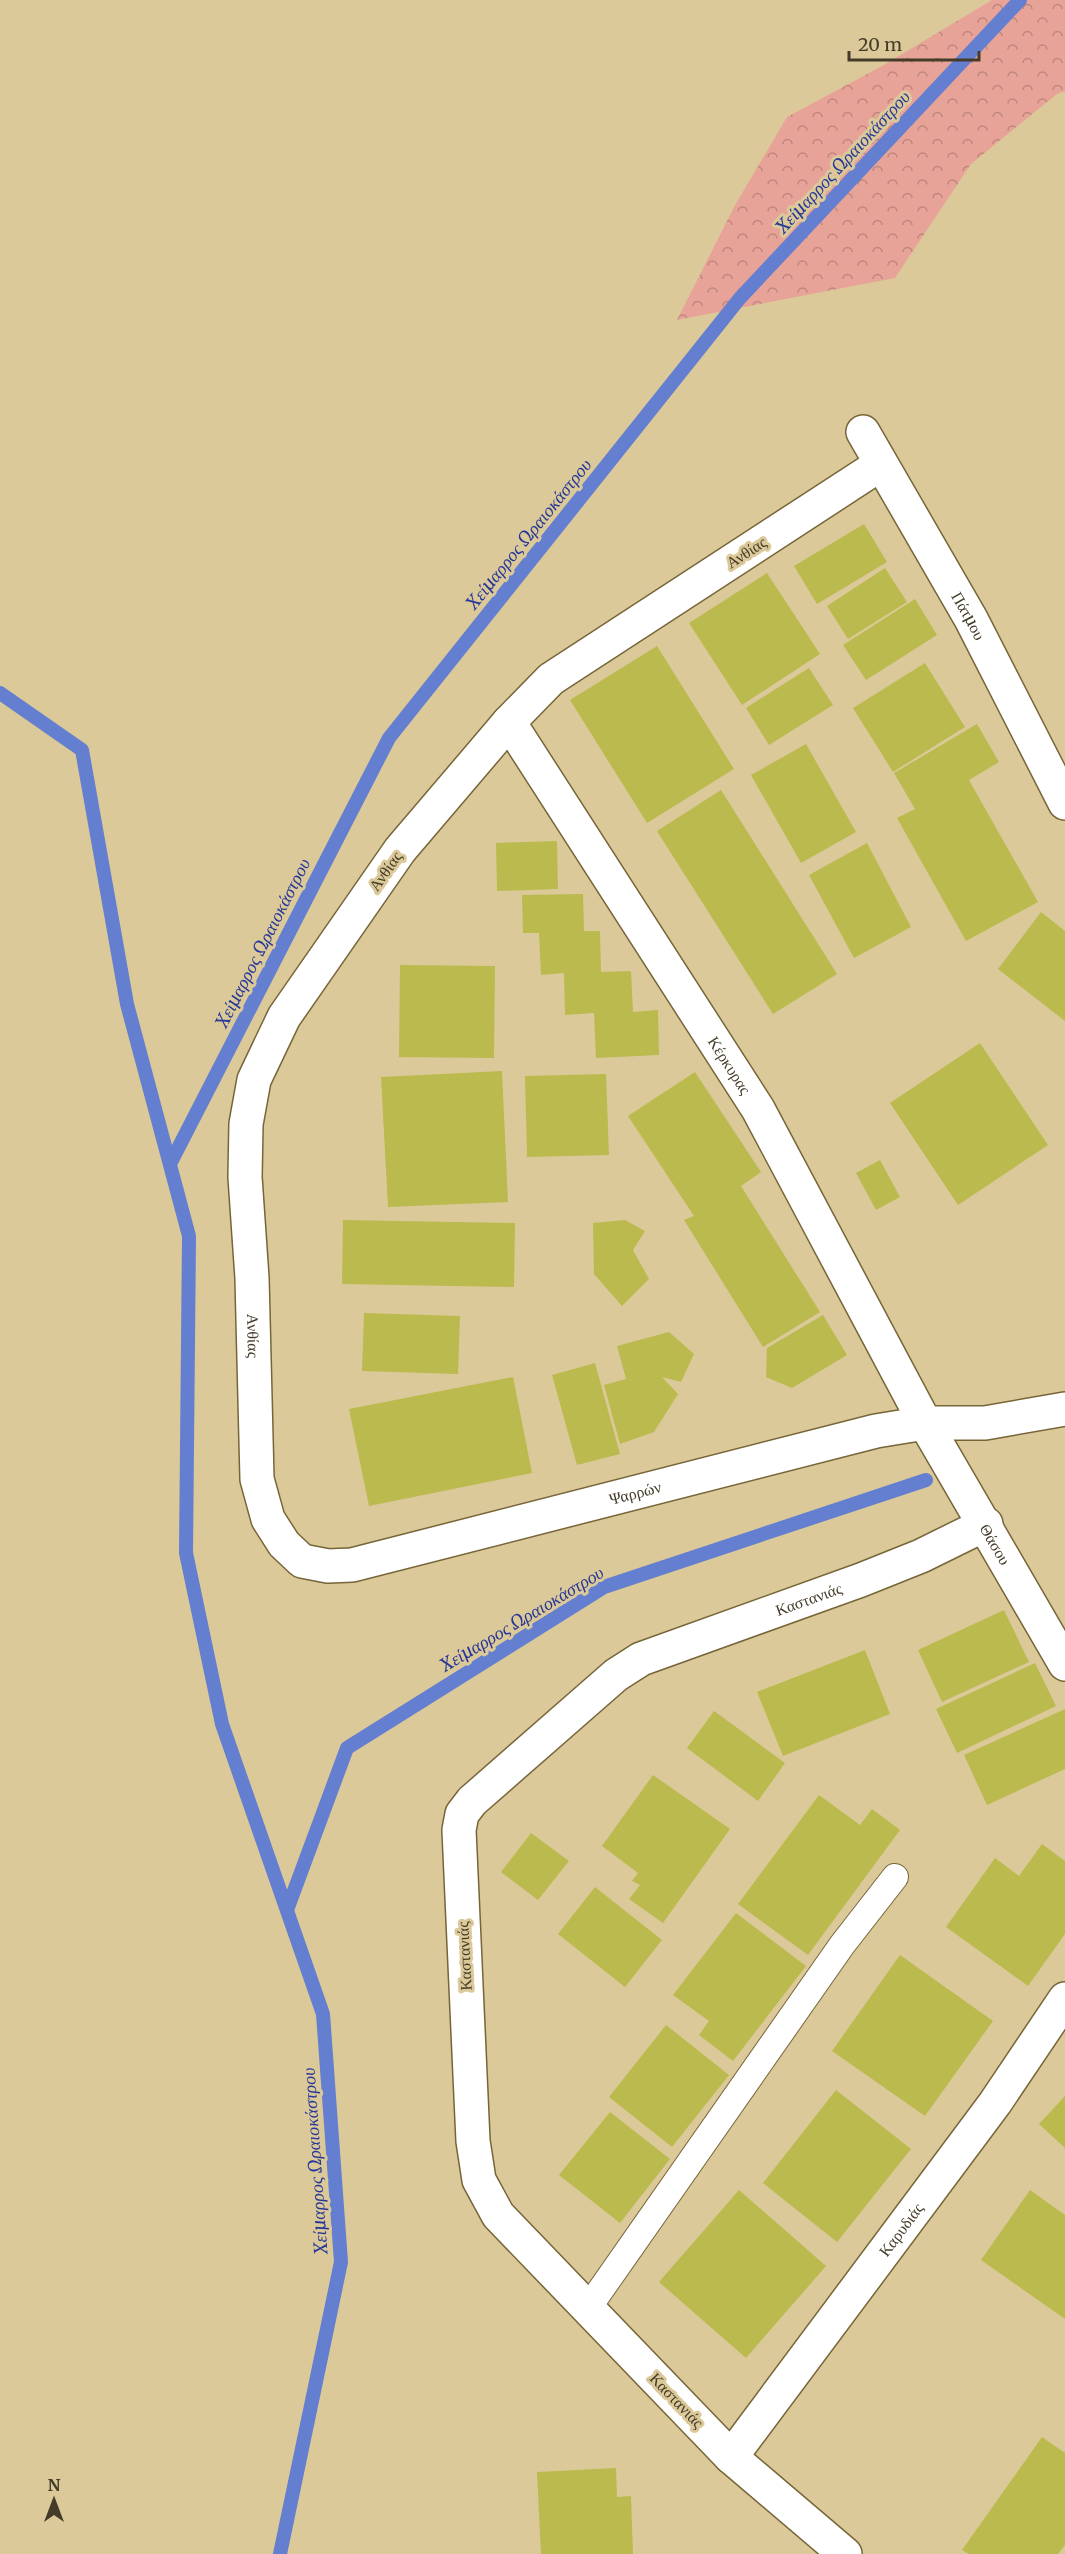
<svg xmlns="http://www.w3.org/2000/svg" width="1065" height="2554" font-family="Merriweather,serif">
  <defs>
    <pattern id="forest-crowns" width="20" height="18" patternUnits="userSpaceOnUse" patternTransform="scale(1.5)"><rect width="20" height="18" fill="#e8a398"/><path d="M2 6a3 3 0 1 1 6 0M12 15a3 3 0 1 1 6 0" fill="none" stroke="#be867c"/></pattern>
  </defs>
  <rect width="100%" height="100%" fill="#dcc999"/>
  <!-- forest -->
  <path fill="url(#forest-crowns)" d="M992 0H1065V91L1057 94 971 164 895 278 677 320 734 207 787 117 882 66Z"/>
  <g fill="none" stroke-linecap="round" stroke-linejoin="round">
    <!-- stream -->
    <path stroke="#647ed0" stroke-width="14" d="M0 693 82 750 127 1004 189 1236 186 1553 222 1724 323 2014 341 2262 280 2554
      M170 1164 389 738 740 298 1020 0
      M287 1910 347 1748 604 1587 926 1480"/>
  </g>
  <!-- building -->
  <path fill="#baba4f" d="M864 524 887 562 817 604 794 566Z
    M885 568 907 602 848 639 827 606Z
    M767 573 820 654 742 705 689 623Z
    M915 599 937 635 866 680 843 645Z
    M657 646 734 769 647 823 570 700Z
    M925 663 965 727 893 772 853 708Z
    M809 668 833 705 769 745 746 708Z
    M977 724 999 762 969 780 1038 902 966 941 897 818 915 809 894 773Z
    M806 744 856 832 801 863 751 775Z
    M721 790 837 974 773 1014 657 831Z
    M557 841 558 889 497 891 496 843Z
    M867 843 911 927 854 958 809 875Z
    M583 894 584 931H600L601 972 631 971 633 1012 658 1010 659 1055 596 1058 594 1013 565 1015 564 973 541 975 539 933H523L522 895Z
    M1041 912 1065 931V1021L998 969Z
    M400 965 495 966 494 1058 399 1057Z
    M980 1043 1048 1145 958 1205 890 1103Z
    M502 1071 508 1202 388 1207 381 1077Z
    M695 1072 761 1172 741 1186 820 1312 763 1347 684 1220 694 1216 628 1116Z
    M606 1074 609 1155 527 1157 525 1076Z
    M880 1160 900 1197 876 1210 856 1173Z
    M343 1220 515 1223 514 1287 342 1284Z
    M625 1220 645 1231 633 1250 649 1279 622 1306 594 1274 593 1223Z
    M364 1313 460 1316 458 1374 362 1371Z
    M823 1315 847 1355 792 1388 766 1377 767 1348Z
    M669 1332 694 1354 681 1382 662 1377 678 1394 654 1432 620 1444 604 1385 626 1379 617 1346Z
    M595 1363 620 1454 577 1465 552 1375Z
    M513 1377 532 1473 369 1506 349 1409Z
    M1004 1610 1029 1662 942 1702 918 1650Z
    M865 1650 890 1714 783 1756 757 1692Z
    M1035 1663 1056 1706 957 1753 936 1709Z
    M1065 1709V1769L987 1805 964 1755Z
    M714 1711 785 1763 758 1801 687 1748Z
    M653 1775 730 1829 663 1923 629 1899 640 1885 632 1881 638 1873 602 1846Z
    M819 1795 860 1825 872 1809 900 1830 808 1955 738 1904Z
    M531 1833 569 1861 538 1900 501 1872Z
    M1042 1844 1065 1861V1934L1028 1986 946 1927 995 1858 1019 1876Z
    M595 1887 662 1940 625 1987 558 1934Z
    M736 1913 806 1966 733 2061 699 2035 709 2021 673 1995Z
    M900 1955 993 2021 925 2116 832 2051Z
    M666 2025 729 2075 672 2147 609 2097Z
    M836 2090 911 2149 837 2242 763 2183Z
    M1065 2096V2148L1039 2124Z
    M610 2112 670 2159 620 2223 559 2175Z
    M739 2190 826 2266 746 2358 659 2282Z
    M1030 2190 1065 2215V2319L981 2260Z
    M1042 2437 1065 2453V2545L1058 2554H969L962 2550Z
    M616 2468 617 2497 631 2496 633 2554H541L537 2472Z"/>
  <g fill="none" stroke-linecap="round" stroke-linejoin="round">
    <defs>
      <path id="service" d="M588 2308 842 1945 895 1877"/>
      <g id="minor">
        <path id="s1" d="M863 432 971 619 1065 803"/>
        <path id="s2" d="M881 464 551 679 509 722 400 850 284 1017 254 1080 246 1124 245 1177 252 1278 257 1479 268 1519 284 1544 302 1561 328 1566 352 1565 876 1431 925 1423H985L1065 1409"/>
        <path id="s3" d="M509 722 758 1109 925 1423 1065 1664"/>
        <path id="s4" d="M731 2457 995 2103 1065 1999"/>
        <path id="s5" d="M845 2554 731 2457 498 2215 479 2180 473 2141 459 1830 462 1814 472 1801 616 1675 641 1659 861 1580 921 1556 986 1524"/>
      </g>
    </defs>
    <!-- service casing -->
    <use href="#service" stroke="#766538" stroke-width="28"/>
    <!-- minor casing -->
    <use href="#minor" stroke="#766538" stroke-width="36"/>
    <!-- service -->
    <use href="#service" stroke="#fff" stroke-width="26"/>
    <!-- minor -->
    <use href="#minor" stroke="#fff" stroke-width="33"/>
  </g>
  <g text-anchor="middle" stroke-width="6" stroke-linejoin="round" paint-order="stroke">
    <!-- street labels -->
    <g font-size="16" fill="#443c28" stroke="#dcc999">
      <text transform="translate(746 552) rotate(-33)" y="6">Ανθίας</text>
      <text dy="6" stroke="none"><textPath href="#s1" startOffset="212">Πάτμου</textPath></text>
      <text transform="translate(385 871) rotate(-55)" y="6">Ανθίας</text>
      <text dy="6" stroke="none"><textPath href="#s3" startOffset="408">Κέρκυρας</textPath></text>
      <text dy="6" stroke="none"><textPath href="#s2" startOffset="1152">Ανθίας</textPath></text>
      <text dy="6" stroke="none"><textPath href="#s2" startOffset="1734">Ψαρρών</textPath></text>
      <text dy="6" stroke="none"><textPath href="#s3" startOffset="956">Θάσου</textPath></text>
      <text dy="6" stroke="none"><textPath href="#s5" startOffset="1308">Καστανιάς</textPath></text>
      <text transform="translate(464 1956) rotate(-93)" y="6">Καστανιάς</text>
      <text dy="6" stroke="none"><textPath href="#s4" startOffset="284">Καρυδιάς</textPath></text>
      <text transform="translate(677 2400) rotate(46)" y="6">Καστανιάς</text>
    </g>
    <!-- water labels -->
    <g font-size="18" font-style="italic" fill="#253798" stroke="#dcc999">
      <text transform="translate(843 162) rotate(-47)" y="6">Χείμαρρος Ωραιοκάστρου</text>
      <text transform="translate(529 534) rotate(-51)" y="6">Χείμαρρος Ωραιοκάστρου</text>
      <text transform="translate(263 943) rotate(-63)" y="6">Χείμαρρος Ωραιοκάστρου</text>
      <text transform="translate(522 1619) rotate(-31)" y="6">Χείμαρρος Ωραιοκάστρου</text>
      <text transform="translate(315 2161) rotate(-94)" y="6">Χείμαρρος Ωραιοκάστρου</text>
    </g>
  </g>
  <!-- north arrow -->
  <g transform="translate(54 2500)" stroke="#dcc999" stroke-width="4.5" paint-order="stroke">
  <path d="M0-4.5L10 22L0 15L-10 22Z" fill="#443c28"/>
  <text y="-9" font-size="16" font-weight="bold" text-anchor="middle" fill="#443c28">N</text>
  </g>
  <!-- scale -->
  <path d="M849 51v9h130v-9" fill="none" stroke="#443c28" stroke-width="3"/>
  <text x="858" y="51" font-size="18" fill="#443c28" stroke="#dcc999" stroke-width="4.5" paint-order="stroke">20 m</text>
</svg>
